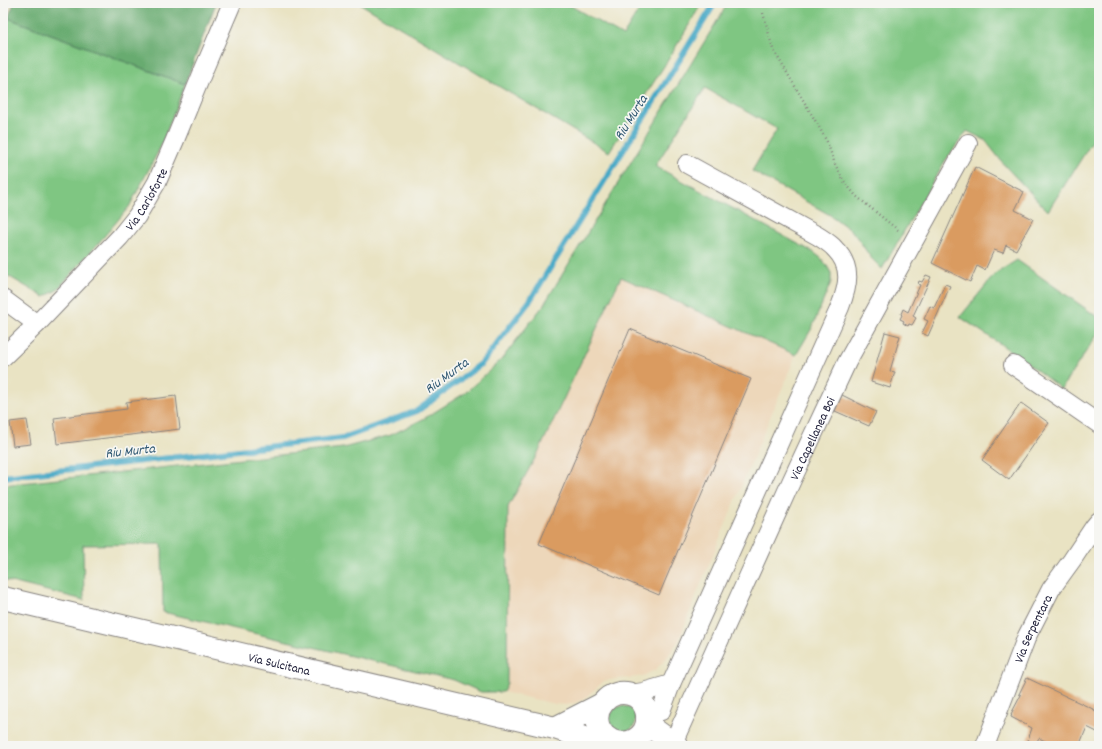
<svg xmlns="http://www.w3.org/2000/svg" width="1102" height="749" font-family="Dekko,sans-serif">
  <rect width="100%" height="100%" fill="#f6f6f2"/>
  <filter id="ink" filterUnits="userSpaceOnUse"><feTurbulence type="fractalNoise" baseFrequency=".025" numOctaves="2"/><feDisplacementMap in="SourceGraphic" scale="8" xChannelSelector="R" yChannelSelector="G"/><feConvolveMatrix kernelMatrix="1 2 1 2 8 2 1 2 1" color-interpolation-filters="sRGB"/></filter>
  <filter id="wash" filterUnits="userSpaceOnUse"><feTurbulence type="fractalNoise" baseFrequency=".012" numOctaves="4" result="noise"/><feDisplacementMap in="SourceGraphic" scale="16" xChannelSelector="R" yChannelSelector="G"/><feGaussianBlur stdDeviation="0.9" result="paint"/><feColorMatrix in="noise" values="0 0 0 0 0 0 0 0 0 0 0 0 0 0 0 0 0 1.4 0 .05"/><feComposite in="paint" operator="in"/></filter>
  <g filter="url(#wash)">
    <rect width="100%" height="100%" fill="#e9e3c3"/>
    <!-- built -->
    <path fill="#edd7ba" d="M621 277 796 355 697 593 679 640 666 659 655 670 643 676 630 678 615 679 604 681 583 700 567 705 555 704 503 692 507 683 508 507 540 449Z"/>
    <!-- green -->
    <path fill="#7fc682" stroke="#50745e" d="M359 3H566L623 36 643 3H702L668 60 609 152Z
      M728 3H1099V131L1048 211 1006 167 985 140 967 131 945 161 882 269 871 258 861 243 852 231 830 215 752 171 777 129 705 88 655 166 813 252 821 258 827 266 831 273V282L812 328 796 355 621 277 540 449 508 507 507 683 503 692H481L454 680 163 612 162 544 83 545 84 600 3 580V485L343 448 391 435 425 418 465 393 501 360 543 306Z
      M8 18 185 84 161 146 129 207 96 246 57 290 44 297 3 273V29Z
      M1017 260 1099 318V332L1061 389 1021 358 960 317 995 274Z
      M610 719a13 13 0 1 1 26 0a13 13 0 1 1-26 0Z"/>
    <!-- forest -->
    <path fill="#67ab70" stroke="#446656" d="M14 3H216L185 84 8 18Z"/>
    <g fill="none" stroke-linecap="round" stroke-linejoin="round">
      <!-- stream -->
      <path stroke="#46a9c6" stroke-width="6" d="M3 477 343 438 417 411 481 364 529 302 715 3"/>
    </g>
    <g id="blocks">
      <!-- building -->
      <path fill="#da9b60" d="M975 167 1024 192 1015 210 1033 219 1016 250 1006 245 1003 253 994 250 985 270 977 266 970 282 932 263Z
        M926 275 931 277 913 316 916 318 912 325 909 324 908 326 903 323 904 321 900 319 902 315 901 314 903 309 908 312 920 285 918 284 919 281 922 282Z
        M945 284 950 286 928 336 922 333 928 321 924 319 930 306 934 308Z
        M630 329 751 379 659 595 539 544Z
        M885 332 900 336 890 371 895 372 890 388 871 382Z
        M842 395 876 412 869 426 835 411Z
        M176 396 180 429 57 444 54 418 127 409 126 402Z
        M1021 403 1049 423 1009 480 982 460Z
        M27 420 31 444 13 446 10 422Z
        M1027 678 1095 710 1094 711 1099 714V728L1097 732 1087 727 1079 746H1055L1039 738 1035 744 1028 740 1032 728 1011 717 1012 714H1011L1021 695 1019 694Z"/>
    </g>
  </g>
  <g filter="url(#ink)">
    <use href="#blocks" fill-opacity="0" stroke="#86827f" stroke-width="1"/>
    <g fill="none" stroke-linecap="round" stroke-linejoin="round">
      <defs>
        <g id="minor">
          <path d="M3 299 37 324"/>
          <path id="s1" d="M3 357 37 324 120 237 137 216 157 182 175 140 204 69 232 3"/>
          <path d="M1013 365 1099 424"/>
          <path d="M631 694 643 692 671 684"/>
          <path d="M647 716 661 711 671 684 840 307C848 286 853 267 835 249 831 244 824 240 818 236L687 164"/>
          <path id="s2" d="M673 743 791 482 847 362 968 143"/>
          <path id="s3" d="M985 746 1027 636 1051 589 1072 560 1094 527 1099 521"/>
        </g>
        <g id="secondary">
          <path id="s4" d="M3 598 555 728C564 731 573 734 581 737 585 738 589 740 593 741 599 742 606 740 612 741 614 741 615 742 617 742 628 744 638 740 644 731 648 724 648 717 646 710 644 704 640 699 635 696 610 683 585 714 604 735 606 737 609 739 611 740"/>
          <path d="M647 720 655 730 677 746"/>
          <path d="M555 728 602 704"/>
        </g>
      </defs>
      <!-- minor casing -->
      <use href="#minor" stroke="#86827f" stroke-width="20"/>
      <!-- secondary casing -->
      <use href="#secondary" stroke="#86827f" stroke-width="24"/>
      <!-- path -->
      <path stroke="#86827f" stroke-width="2.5" stroke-dasharray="1 3" stroke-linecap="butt" d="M763 13 773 49 819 127 827 142 835 164 843 180 856 196 898 230"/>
      <!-- minor -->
      <use href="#minor" stroke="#fff" stroke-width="18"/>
      <!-- secondary -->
      <use href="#secondary" stroke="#fff" stroke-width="22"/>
    </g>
  </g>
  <g text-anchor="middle" stroke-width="3.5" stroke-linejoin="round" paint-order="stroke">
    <!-- street labels -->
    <g font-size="13" fill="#22223b" stroke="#f6f6f2">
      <text dy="5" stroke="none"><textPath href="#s1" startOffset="214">Via Carloforte</textPath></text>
      <text dy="5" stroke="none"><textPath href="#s2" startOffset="335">Via Capellanea Boi</textPath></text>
      <text dy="5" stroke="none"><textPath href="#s3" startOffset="127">Via Serpentara</textPath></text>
      <text dy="5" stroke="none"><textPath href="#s4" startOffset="284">Via Sulcitana</textPath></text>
    </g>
    <!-- water labels -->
    <g font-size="14" font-style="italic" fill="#305873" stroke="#f6f6f2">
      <text transform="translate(630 117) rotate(-58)" y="5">Riu Murta</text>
      <text transform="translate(446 375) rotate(-36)" y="5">Riu Murta</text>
      <text transform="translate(130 450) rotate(-6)" y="5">Riu Murta</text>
    </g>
  </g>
  <!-- margin -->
  <rect width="1102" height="749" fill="none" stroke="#f6f6f2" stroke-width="16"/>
</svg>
